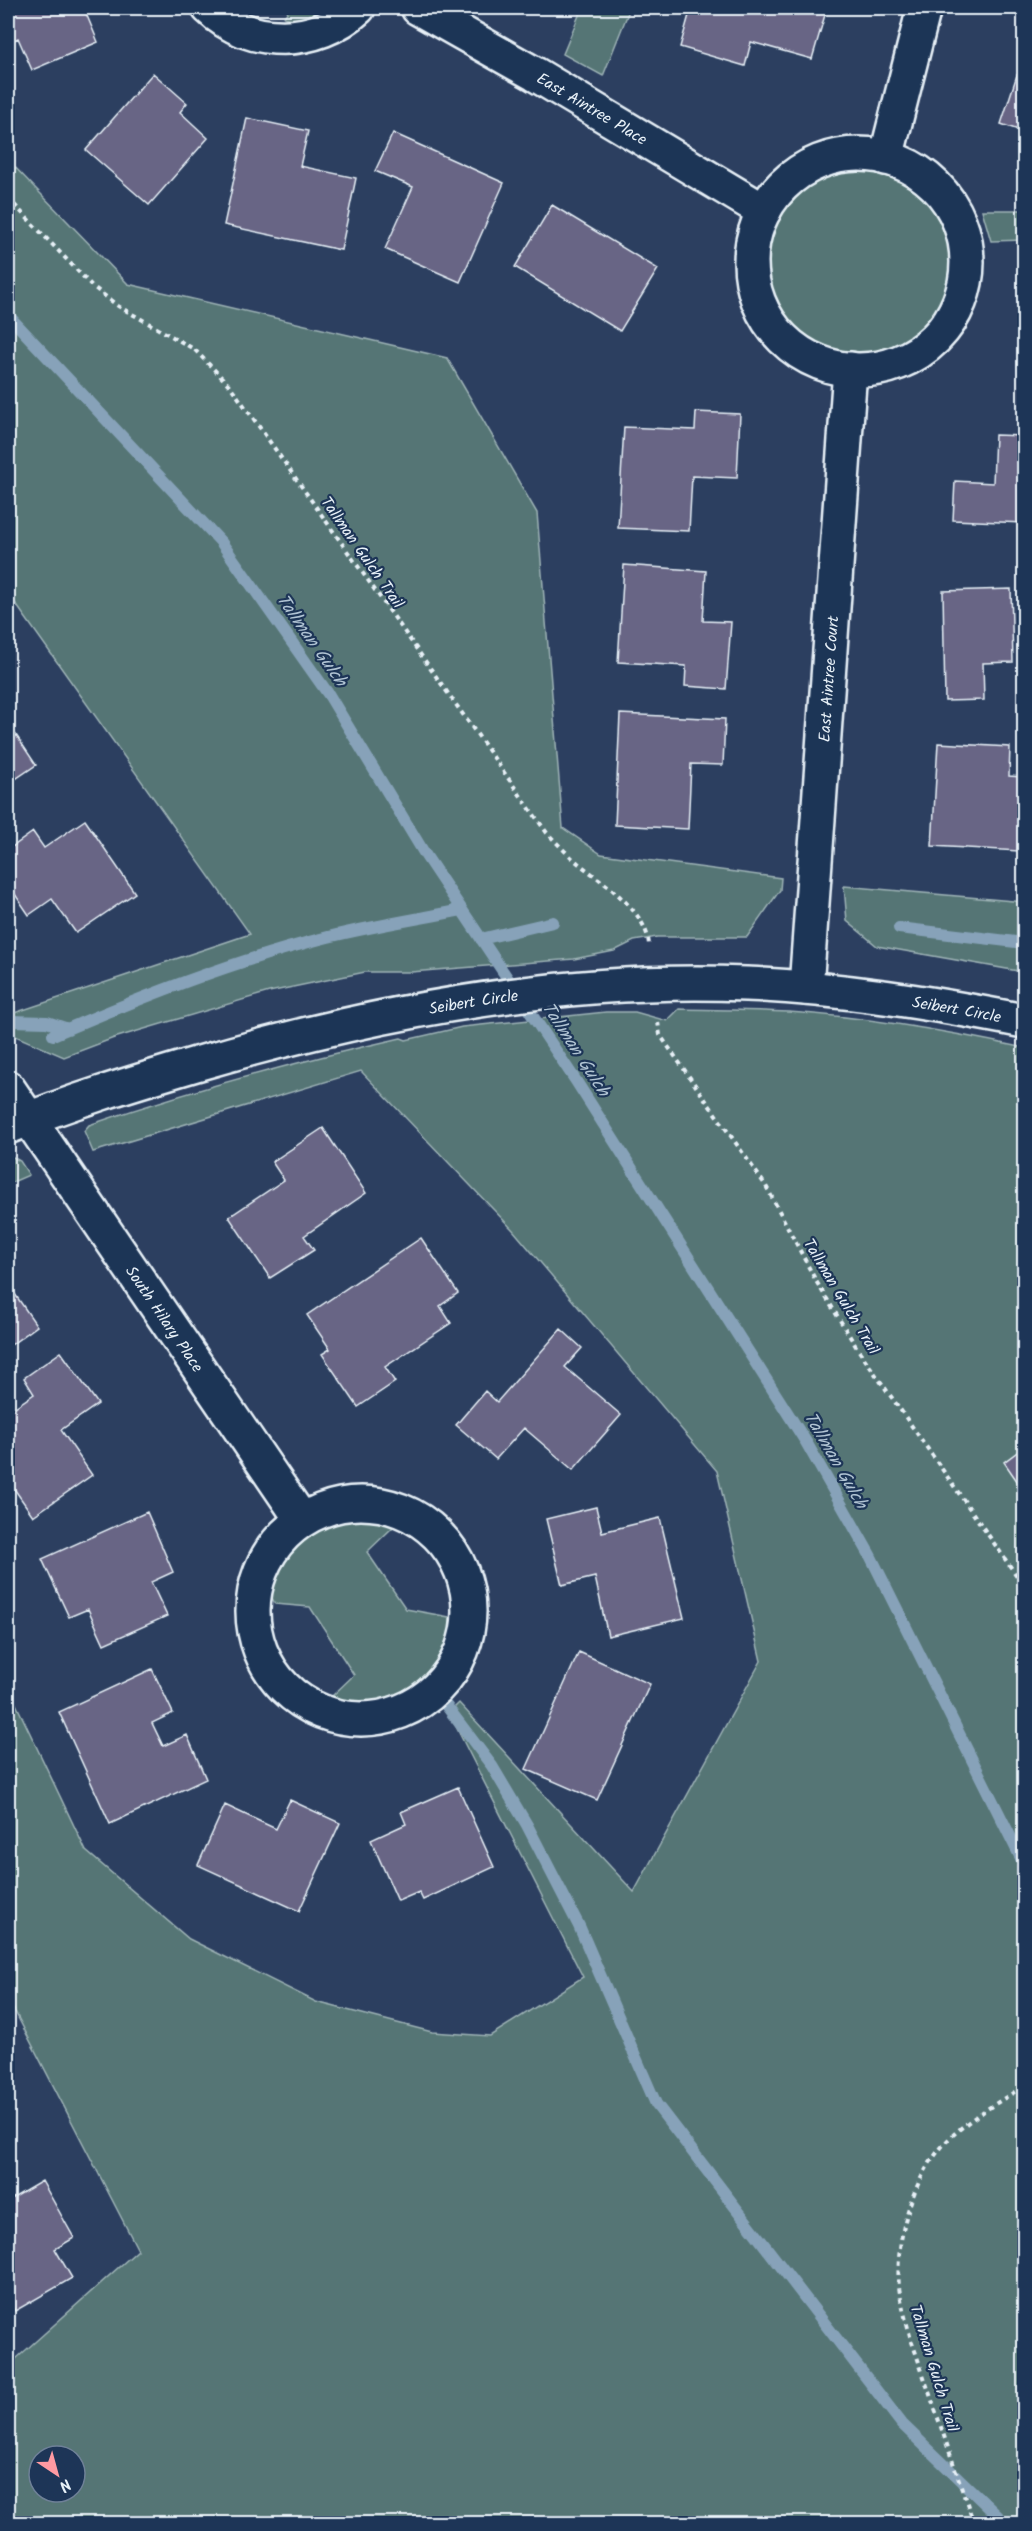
<svg xmlns="http://www.w3.org/2000/svg" width="1032" height="2531" font-family="Kalam,sans-serif">
  <rect width="100%" height="100%" fill="#2c3f60"/>
  <filter id="ink" filterUnits="userSpaceOnUse"><feTurbulence type="fractalNoise" baseFrequency=".0167" numOctaves="2"/><feDisplacementMap in="SourceGraphic" scale="12" xChannelSelector="R" yChannelSelector="G"/><feConvolveMatrix kernelMatrix="1 2 1 2 8 2 1 2 1" color-interpolation-filters="sRGB"/></filter>
  <g filter="url(#ink)">
    <!-- green -->
    <path fill="#547574" stroke="#9eb3b6" stroke-width="1.5" fill-rule="evenodd" d="M290 8H333L297 20 284 17Z
      M582 8H630L603 76 563 54Z
      M8 160 128 284 447 358 537 513 563 828 601 854 781 878 780 890 747 937H657L634 941 614 951 574 959 411 972H365L269 992 114 1038 64 1057 13 1035 8 1027V1015L250 934 8 593Z
      M768 262a91 91 0 1 1 182 0a91 91 0 1 1-182 0Z
      M982 210H1024V240L991 241Z
      M844 886 1024 902V972L877 946 847 921Z
      M679 1009C716 1010 752 1010 789 1012 868 1017 947 1031 1024 1048V2523H8V2366L138 2250 8 1998V1687L86 1851 189 1939 316 2002 432 2032 490 2036 583 1977 449 1713 459 1703 634 1892 761 1661 717 1471 513 1230 361 1071 93 1152 84 1131 89 1125C191 1090 295 1062 401 1038L406 1040 462 1027 606 1012H635L667 1021ZM39 2456H75V2492H39Z
      M11 1156 20 1161 29 1175 8 1184V1158Z
      M368 1517 384 1521 393 1527 367 1552 406 1609 449 1617C461 1659 410 1698 373 1703 359 1704 344 1700 330 1698L354 1675 310 1607 275 1604C273 1600 270 1595 271 1591 272 1572 298 1539 313 1530 330 1520 350 1518 368 1517Z"/>
    <g fill="none" stroke-linecap="round" stroke-linejoin="round">
      <!-- stream -->
      <path stroke="#87a2b9" stroke-width="12" d="M8 315 221 542 329 695 426 856 576 1081 806 1442 870 1555 1024 1864
        M899 928 1024 943
        M481 939 553 922
        M11 1021 47 1022 68 1029
        M53 1035C142 997 233 961 328 937 372 926 417 919 462 910
        M445 1704 492 1766 527 1825 579 1926 656 2104 902 2424 1006 2524"/>
    </g>
    <!-- building -->
    <path fill="#686585" stroke="#e8f1f8" stroke-width="1.5" d="M10 8H93L85 11 98 42 32 70 18 38 8 43V18L13 16Z
      M691 8H827L812 59 751 42 745 66 680 47Z
      M153 73 187 103 180 112 208 138 149 205 86 150Z
      M1017 75 1024 77V132L1001 124Z
      M247 118 308 131 300 166 356 178 341 250 224 225Z
      M393 133 504 183 460 282 385 249 413 187 375 171Z
      M552 205 658 269 620 331 515 267Z
      M696 412 740 414 737 478 692 476 689 531 618 528 624 427 695 430Z
      M995 435 1024 436V523L953 520 955 481 993 483Z
      M624 565 706 571 703 621 731 622 726 689 685 686 686 666 618 662Z
      M1011 589 1013 662 983 663 984 700 945 701 943 591Z
      M620 714 725 719 723 765 691 764 688 829 615 825Z
      M8 723 36 765 8 784Z
      M938 743 1010 747 1009 776 1023 777 1019 851 932 846Z
      M85 820 135 893 76 933 52 899 29 915 8 884V850L33 832 44 848Z
      M323 1128 366 1193 304 1236 314 1250 270 1278 229 1217 284 1180 272 1162Z
      M421 1238 458 1293 440 1306 451 1323 385 1367 395 1382 358 1407 322 1354 330 1349 307 1315Z
      M8 1284 37 1326 8 1347Z
      M561 1329 582 1348 565 1367 621 1415 573 1470 524 1428 496 1459 456 1425 485 1391 497 1402Z
      M61 1352 98 1404 61 1430 92 1475 33 1516 8 1480V1412L34 1394 24 1378Z
      M1024 1447V1491L1004 1462Z
      M596 1507 602 1532 660 1518 684 1618 608 1636 595 1577 562 1585 546 1519Z
      M147 1512 173 1572 151 1582 167 1616 104 1644 88 1609 69 1617 42 1559Z
      M579 1652 650 1684 597 1800 526 1769Z
      M152 1669 173 1713 152 1723 163 1746 187 1735 206 1779 110 1824 59 1712Z
      M458 1787 494 1867 423 1900 419 1892 398 1901 371 1840 406 1824 401 1812Z
      M290 1800 340 1823 299 1911 198 1865 225 1805 276 1829Z
      M42 2181 74 2238 55 2249 72 2278 15 2311 8 2298V2201Z"/>
    <g fill="none" stroke-linecap="round" stroke-linejoin="round">
      <defs>
        <g id="minor">
          <path d="M209 8C250 48 317 46 358 8"/>
          <path id="s1" d="M418 8 535 74 764 211"/>
          <circle cx="859" cy="262" r="108"/>
          <path d="M886 158 924 8"/>
          <path id="s2" d="M806 988 850 369"/>
          <path id="s3" d="M8 1088 302 1520"/>
          <path id="s4" d="M8 1127C69 1102 132 1083 196 1064 370 1013 563 976 746 984 840 988 932 1003 1024 1021"/>
          <circle cx="361" cy="1611" r="108"/>
        </g>
      </defs>
      <!-- minor casing -->
      <use href="#minor" stroke="#e8f1f8" stroke-width="38"/>
      <!-- path -->
      <path stroke="#e8f1f8" stroke-width="4" stroke-dasharray="4.5 4.5" stroke-linecap="butt" d="M8 198 92 286 118 306 194 349 231 387 547 833C557 843 567 854 578 863 602 882 649 912 649 947
        M658 1022 660 1035 766 1186 816 1281 857 1348 1024 1586
        M974 2524 910 2336C906 2320 901 2303 899 2287 895 2236 913 2175 949 2139 971 2117 999 2102 1024 2086"/>
      <!-- minor -->
      <use href="#minor" stroke="#1d3557" stroke-width="33"/>
    </g>
  </g>
  <g text-anchor="middle" stroke-width="4.5" stroke-linejoin="round" paint-order="stroke">
    <!-- street labels -->
    <g font-size="16" fill="#e8f1f8" stroke="#1d3557">
      <text dy="6" stroke="none"><textPath href="#s1" startOffset="201">East Aintree Place</textPath></text>
      <text transform="translate(363 552) rotate(55)" y="6">Tallman Gulch Trail</text>
      <text dy="6" stroke="none"><textPath href="#s2" startOffset="310">East Aintree Court</textPath></text>
      <text dy="6" stroke="none"><textPath href="#s4" startOffset="483">Seibert Circle</textPath></text>
      <text dy="6" stroke="none"><textPath href="#s4" startOffset="969">Seibert Circle</textPath></text>
      <text transform="translate(842 1296) rotate(59)" y="6">Tallman Gulch Trail</text>
      <text dy="6" stroke="none"><textPath href="#s3" startOffset="279">South Hilary Place</textPath></text>
      <text transform="translate(935 2368) rotate(73)" y="6">Tallman Gulch Trail</text>
    </g>
    <!-- water labels -->
    <g font-size="18" font-style="italic" fill="#b0c3d3" stroke="#1d3557">
      <text transform="translate(312 640) rotate(55)" y="6">Tallman Gulch</text>
      <text transform="translate(576 1049) rotate(57)" y="6">Tallman Gulch</text>
      <text transform="translate(836 1460) rotate(60)" y="6">Tallman Gulch</text>
    </g>
  </g>
  <!-- margin -->
  <rect width="1032" height="2531" fill="none" stroke="#1d3557" stroke-width="30"/>
  <rect x="15" y="15" width="1002" height="2501" fill="none" stroke="#e8f1f8" stroke-width="2" filter="url(#ink)"/>
  <!-- north arrow -->
  <g transform="translate(57 2474) rotate(144)"><circle r="28" fill="#1d3557" stroke="#6e8097" stroke-width="1.5"/>
  <path d="M0-4.5L10 22L0 15L-10 22Z" fill="#ff9aa2"/>
  <text y="-9" font-size="16" font-weight="bold" text-anchor="middle" fill="#e8f1f8">N</text>
  </g>
</svg>
